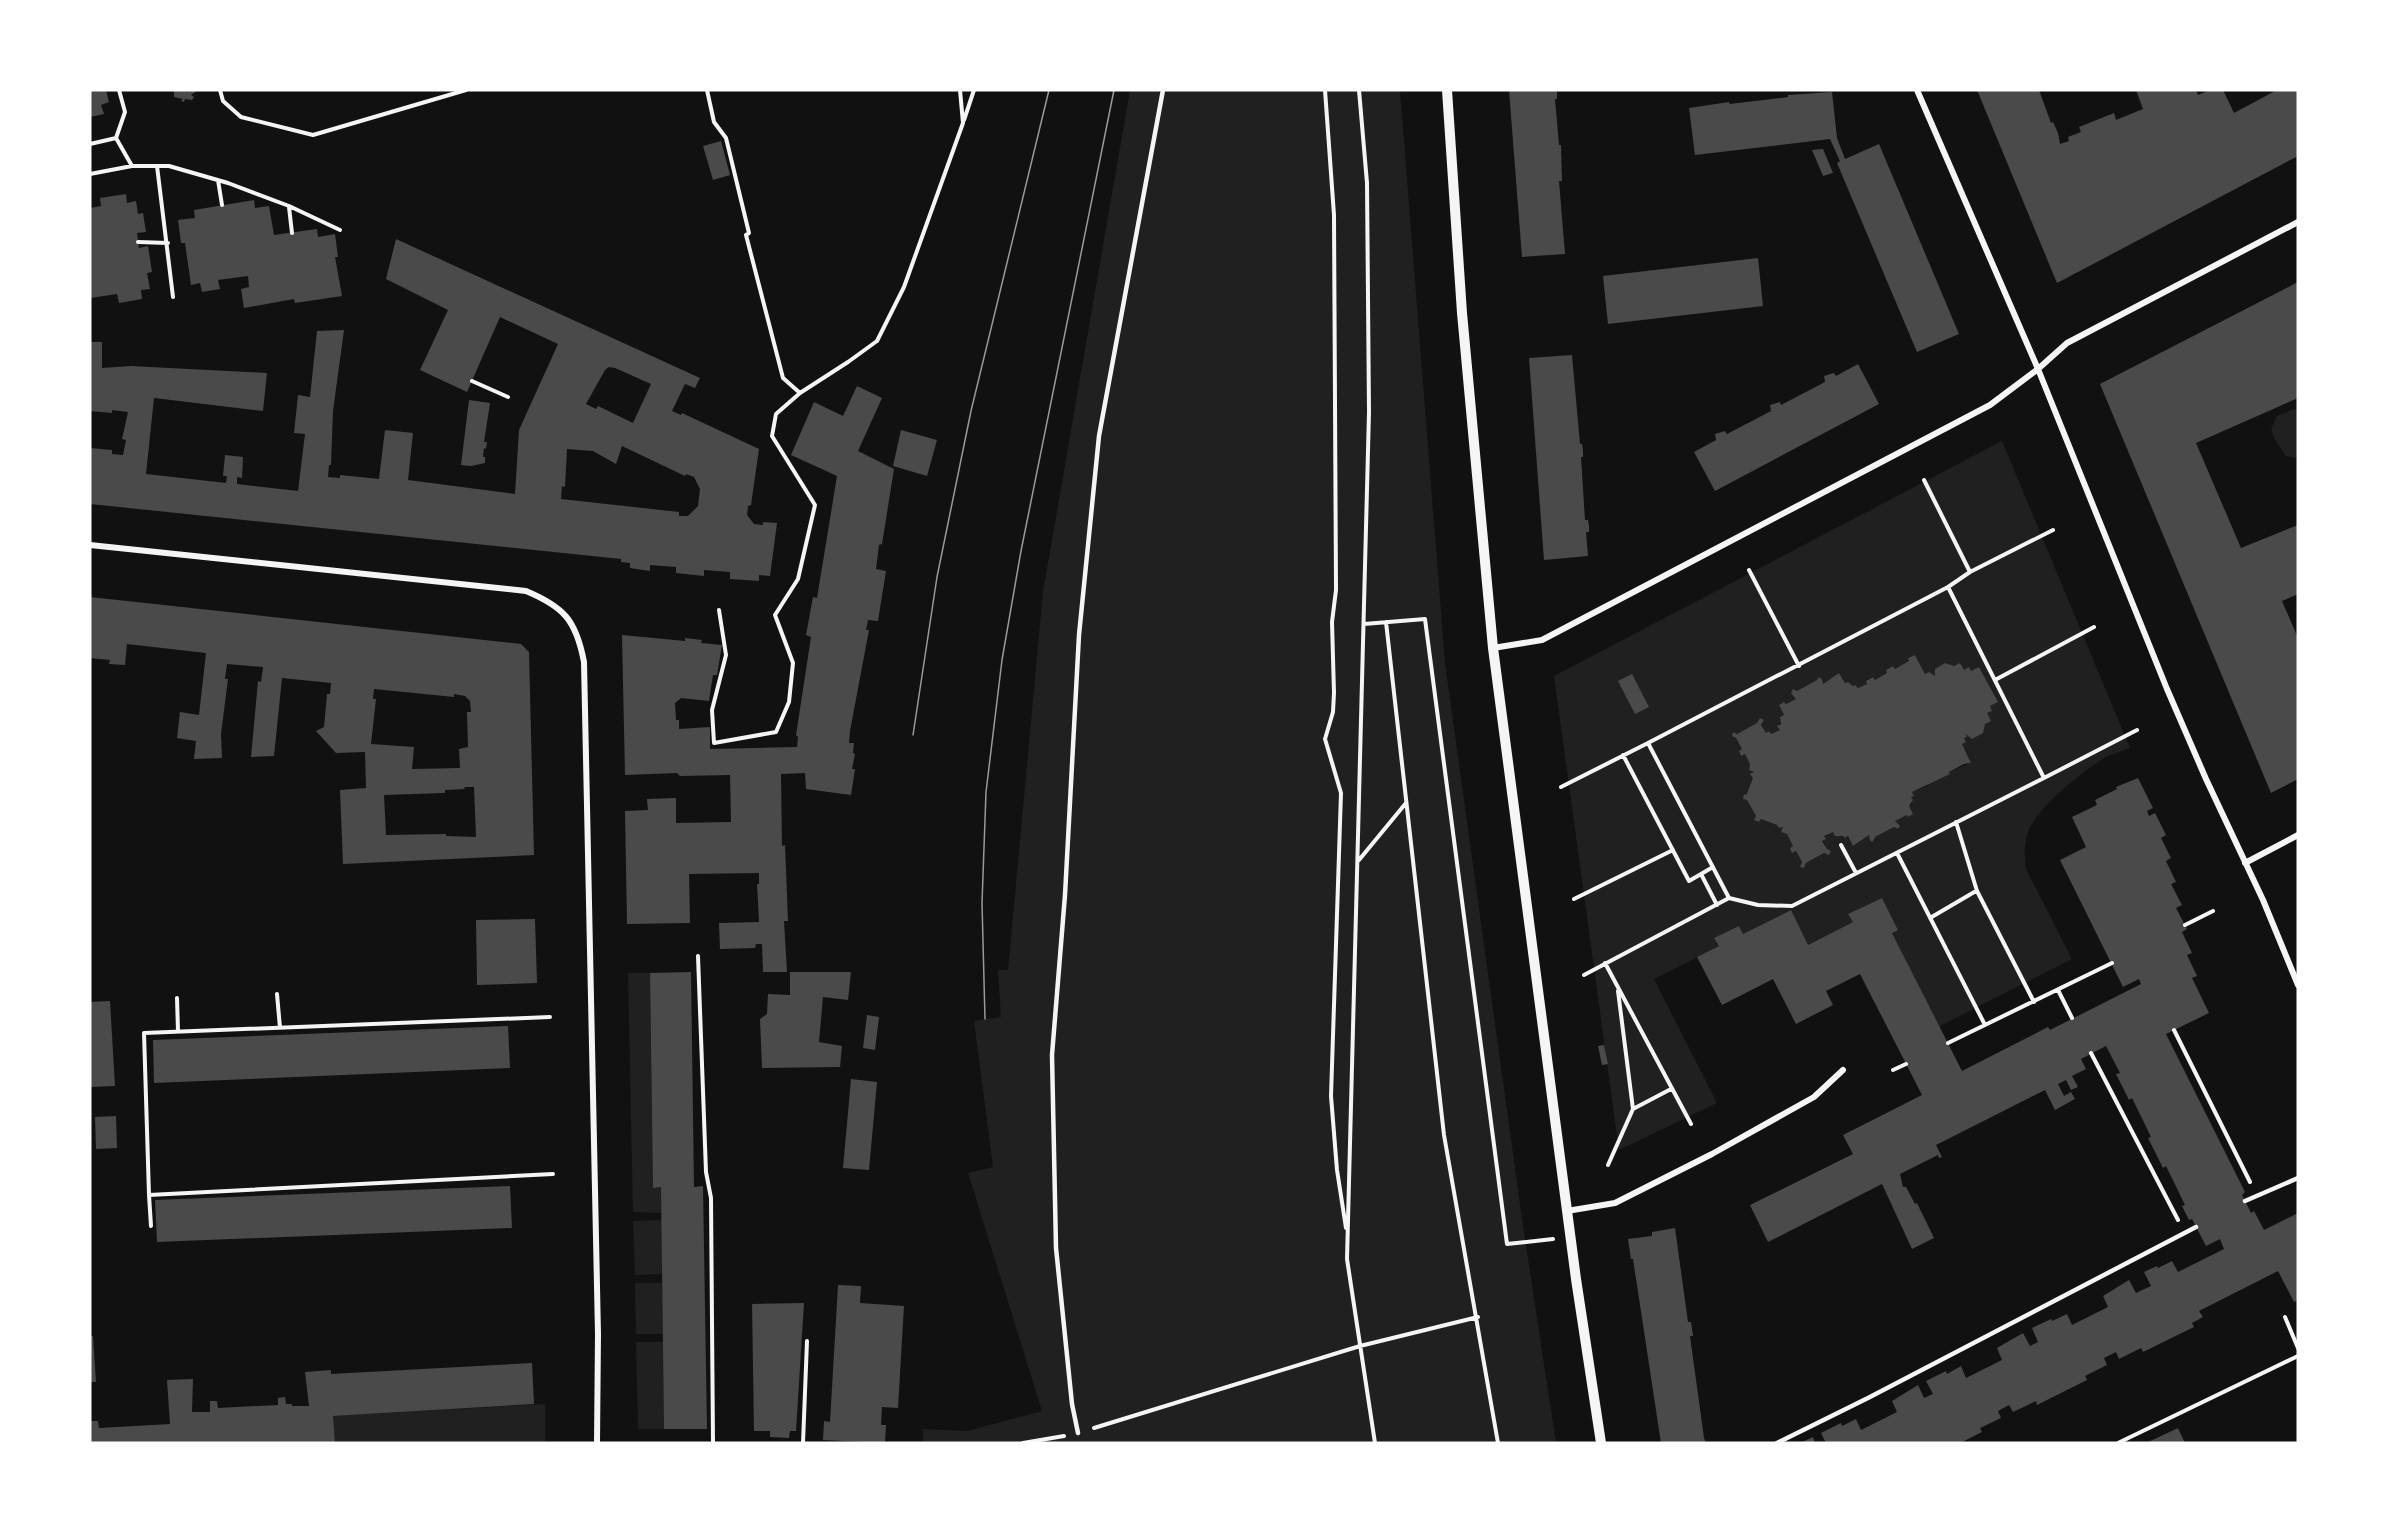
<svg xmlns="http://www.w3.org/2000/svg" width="2388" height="1533" font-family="'Zilla Slab',serif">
  <rect width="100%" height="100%" fill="#111"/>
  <!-- green -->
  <path fill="#202020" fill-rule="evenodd" d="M1130 90H1400L1445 663 1523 1226 1556 1443H923V1429L967 1431 1042 1411 968 1173 993 1167 974 1021 1001 1017 998 970H1008L1043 592Z
    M2294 409 2298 411V458L2286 456 2275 440 2271 429 2277 416Z
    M2002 441 2130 748C2123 751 2115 753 2108 756 2086 768 2036 808 2028 832 2024 844 2024 857 2026 869L2072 959 1938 1027 1892 933 1898 929 1882 898 1849 914 1853 922 1808 945 1790 910 1743 934 1739 926 1715 938 1719 946 1654 979 1717 1103 1619 1150 1554 676ZM1915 655 1925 674 1929 672 1935 676V669L1945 663 1964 670 1969 668 1971 671 1979 667 1998 702 1990 706 1987 713 1990 721 1966 734 1967 737 1964 738 1966 742 1962 744 1971 763 1949 772 1950 774 1929 782V785L1912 792 1914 796 1911 797 1912 804 1909 806 1913 814 1908 817 1907 815 1895 821 1899 826 1898 829 1894 827 1875 837 1873 842 1870 841 1869 835 1853 846 1848 836 1844 838 1833 832 1824 836 1823 841 1827 849 1831 851 1829 855 1824 853 1806 863 1804 868 1800 867 1802 862 1796 851 1792 852 1790 848 1793 846 1787 834 1781 832 1783 827 1779 828 1777 825 1761 819 1759 822 1755 820 1756 816 1747 800 1743 799 1753 778 1751 774 1754 772 1749 770 1750 764 1745 754 1741 755 1739 752 1742 749 1736 738 1732 736 1733 732 1737 734 1757 723 1760 718 1764 720 1761 725 1766 733 1769 731 1771 734 1780 730 1778 726 1784 715 1779 705 1784 702 1786 704 1796 699 1797 691 1817 680 1818 677 1822 679 1823 684 1839 673 1845 683 1848 682 1853 686 1855 685 1858 688 1867 684 1866 680 1873 677 1875 680 1887 673 1886 670 1893 666 1895 669 1909 661 1908 658Z
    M628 973H650L653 1187H661V1213L633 1212Z
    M662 1220V1274L635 1275 633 1221Z
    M635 1283H662L663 1334H636Z
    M636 1342H663L664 1429H638Z
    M545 1404V1443H335L333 1416Z"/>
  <!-- building -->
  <path fill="#4a4a4a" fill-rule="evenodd" d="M90 90H106L109 102 101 105 104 114 90 117Z
    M174 90H195L197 91 191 95 194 97 192 100 185 99 184 102 181 101 183 99 174 97Z
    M1509 90H1557V99H1555L1559 145H1561L1562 181H1559L1565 254 1522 257Z
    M1977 90H2039L2051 123 2053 122 2058 133 2060 144 2069 141 2068 137 2081 132 2079 127 2114 113 2116 120 2143 109 2136 90H2196L2198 95 2210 90H2223L2234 113 2277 90H2298V156L2057 283Z
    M1832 92 1837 138 1845 159 1879 144 1959 334 1917 352 1837 163 1840 161 1830 139 1695 155 1689 108 1729 102 1730 104 1788 97V95Z
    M721 141 730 175 713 180 703 146Z
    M1823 149 1833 173 1823 176 1812 150Z
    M126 194 127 203 136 201 138 214 143 213 146 232 137 233 139 248 148 246 152 272 147 273 150 289 141 290 142 299 119 303 117 294 90 298V208L101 206 100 198Z
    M254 200 255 208 269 206 274 235 317 229 318 237 335 234 338 257H335L342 296 295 303 294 299 244 308 241 289 249 287 248 276 218 280 220 289 202 292 200 283 191 285 185 243H181L178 220 195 218 194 210Z
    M396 239 700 378 695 388 685 384 672 411 681 415 682 413 759 449 751 505 748 506 747 515 754 524 763 525V522L777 523 770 576 759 575V581L730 579V572L704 570V576L676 573V567L650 565V571L630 568V563L621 562V559L90 504V448L112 450V454L123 455 126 440 122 439 128 412 112 410V413L90 411V342H102V368L131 366 267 373 263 411 154 398 146 474 226 483 227 476H223L225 455 243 457 242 478 237 477V484L298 491 305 434 294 433 298 395 310 397 317 331 344 330 333 411 331 465H329L328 477 340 478V475L379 479 385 430 413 433 408 480 515 494 519 430 558 344 500 317 467 392 420 370 448 310 386 279ZM609 367 615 368 651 384 633 423 598 406 596 409 586 404 605 370ZM622 446 685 476 686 474 694 477 700 489 698 506 688 516H679V512L561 499 562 486 565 487 567 449 593 451 616 464Z
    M1758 258 1763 306 1608 324 1603 276Z
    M2298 282V398L2196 443 2241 548 2298 525V594L2282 601 2298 638V779L2271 793 2100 384Z
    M1572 355 1580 444H1582L1583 450V457H1581L1585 520H1588L1589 526V532H1586L1588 556 1544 560 1529 358Z
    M1858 364 1879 404 1715 491 1694 452 1716 440 1715 434 1725 431 1727 434 1771 411 1770 405 1780 402 1781 405 1825 382 1824 376 1834 373 1836 376Z
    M857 386 882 398 858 451 894 469 882 544 879 545 876 569 886 571 878 621 868 620 866 630H869L850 731 849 743H854L853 753 855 754 852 769H855L851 795 806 789 805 773 781 774 782 846 785 845 788 921H784L787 972H763L762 944H756L755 948 720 949 719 923 759 922 757 884H759V873L689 874 690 923 627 924 625 811 648 810 647 799 676 798V823L731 822 730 775 680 776 677 773 625 775 622 635 685 641V638L702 640 701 643 722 645 717 675H713L709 701 681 698 675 703 676 720H679V729L710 727V749L797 747 798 737 796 735 811 637 806 635 813 597 817 598 837 476 791 455 814 402 843 416Z
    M469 400 490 403 484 442H487L486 449 484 448 483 457H485V463L471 466 461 465Z
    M901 430 937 440 927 476 893 466Z
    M90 597 521 644 529 652 534 855 343 864 340 790 366 788 365 752 336 753 316 731 324 727 327 694H330L331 683 282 678 274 756 251 757 258 681 261 682 263 667 227 664 225 679H228L221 734 222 758 194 759 196 741 177 738 180 712 199 715 206 653 127 644 125 665 109 664 110 660 90 658ZM374 689 454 697V694L465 696 470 701 471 712H467L468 747 459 749 460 768 412 769 414 747 371 744 376 699H373ZM464 787H474L476 837 446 836V834L386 835 384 795 445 793V790L465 789Z
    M1915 655 1925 674 1929 672 1935 676V669L1945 663 1954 666 1960 663 1964 670 1969 667 1971 671 1979 667 1998 702 1990 706 1992 711 1987 713 1991 721 1985 724 1983 733 1972 739 1966 734 1967 737 1964 738 1966 742 1962 744 1971 763 1964 764 1949 772 1950 774 1912 792 1914 796 1911 797 1913 800 1909 806 1913 814 1908 817 1907 815 1895 821 1900 826 1898 829 1894 827 1875 837 1873 842 1870 841 1869 835 1853 846 1848 836 1844 838 1843 836H1835L1833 832 1824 836 1826 839 1822 841 1827 849 1831 851 1829 855 1824 853 1806 863 1804 868 1800 867 1802 862 1796 851 1792 853 1790 848 1793 846 1787 834 1781 832 1783 827 1779 828 1777 825 1761 819 1759 822 1754 820 1756 816 1747 800 1743 799 1744 794 1746 795 1753 778 1750 774 1754 772 1749 770 1750 764 1745 754 1741 756 1739 751 1742 749 1736 738 1732 736 1733 732 1737 734 1757 723 1760 718 1764 720 1761 725 1766 733 1769 731 1771 734 1780 730 1777 726 1781 724 1780 717 1784 715 1779 705 1784 702 1786 704 1796 699 1791 693 1793 689 1797 691 1817 680 1818 677 1822 679 1823 684 1839 673 1845 683 1848 682 1853 686 1855 685 1858 688 1867 684 1866 681 1873 677 1875 680 1887 673 1886 670 1893 666 1895 669 1909 661 1908 658Z
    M1632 674 1649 707 1635 714 1618 681Z
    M2138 778 2153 808 2147 811 2149 816 2155 813 2166 835 2161 838 2171 858 2166 861 2176 882 2171 884 2182 905 2176 908 2187 929 2182 932 2192 953 2187 955 2197 976 2192 978 2209 1013 2166 1034 2245 1192 2242 1195 2251 1213 2254 1211 2264 1230 2298 1213V1300L2294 1302 2278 1271 2199 1311 2203 1317 2192 1323 2194 1327 2143 1352 2141 1348 2119 1359 2116 1352 2104 1358 2107 1365 2085 1376 2087 1380 2037 1405 2036 1401 2013 1412 2009 1405 1998 1411 2001 1418 1980 1428 1982 1432 1960 1443H1826L1821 1433 1841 1423 1842 1426 1856 1419 1861 1430 1897 1412 1892 1401 1918 1385 1924 1398 1933 1394 1926 1381 1946 1371 1947 1374 1961 1366 1966 1378 2002 1360 1997 1348 2023 1333 2030 1346 2038 1342 2032 1328 2051 1319 2052 1321 2067 1314 2072 1325 2108 1307 2103 1296 2129 1280 2136 1293 2151 1286 2144 1272 2157 1266 2158 1268 2172 1261 2178 1272 2224 1249 2220 1239 2206 1246 2192 1219 2189 1220 2182 1206 2185 1205 2166 1166 2163 1168 2148 1138 2151 1137 2132 1098 2129 1100 2116 1074 2120 1073 2106 1046 2081 1059 2086 1069 2072 1076 2078 1087 2071 1090 2066 1080 2058 1084 2064 1096 2071 1092 2075 1099 2055 1110 2045 1090 1936 1145 1942 1157 1939 1158 1938 1155 1900 1174 1903 1187H1906L1915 1204 1917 1203 1934 1238 1912 1249 1882 1184 1768 1242 1750 1205 1853 1154 1843 1135 1922 1095 1860 974 1826 991 1833 1005 1796 1024 1773 979 1722 1005 1697 957 1719 946 1714 938 1739 926 1743 934 1791 910 1808 945 1853 922 1848 914 1882 898 1898 930 1892 933 1962 1071 2048 1027 2050 1030 2141 984 2139 979 2123 987 2060 860 2086 847 2072 817 2097 805 2095 800 2117 789 2116 787Z
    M535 919 537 983 477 985 476 920Z
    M691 972 694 1187 703 1186 707 1429H664L661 1187 653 1188 650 973Z
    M790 972H851L848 1000 823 997 819 1042 842 1046 840 1067 762 1068 760 1019 767 1014 768 994 790 995Z
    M110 1001 115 1086 90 1087V1002Z
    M867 1015 879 1017 875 1050 863 1048Z
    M508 1026 510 1068 154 1083 153 1040Z
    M1604 1045 1608 1064 1602 1065 1598 1046Z
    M851 1079 877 1082 869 1170 843 1168Z
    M116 1116 117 1148 96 1149 95 1117Z
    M510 1186 512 1228 157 1242 155 1200Z
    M1675 1228 1688 1322H1691L1693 1336H1690L1704 1438 1706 1443H1661L1633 1259H1631L1628 1239 1652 1236V1232Z
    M838 1285 861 1286 860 1303 904 1306 898 1408 882 1407 881 1425H886L885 1443 823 1440 824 1421 830 1422Z
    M804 1303 796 1431H790L789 1438 770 1437V1431H754L752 1304Z
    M90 1336H93L96 1382H90Z
    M532 1363 534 1404 333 1416 335 1443H90V1421H98L99 1428 170 1424 167 1380 193 1379 192 1412H210V1401H217L218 1408 278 1405V1398L285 1397 286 1404H292V1406H309L305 1372 331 1370V1374Z
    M2178 1428 2185 1443H2146Z
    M1813 1437 1815 1443H1800Z"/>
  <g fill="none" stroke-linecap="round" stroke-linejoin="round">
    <!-- path -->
    <path stroke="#f5f5f5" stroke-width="4" d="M220 90 223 101 241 117 313 135 466 90
      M707 90 714 122 726 138 749 233 746 235 783 378 800 393
      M1325 90 1334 215 1336 590 1332 622 1334 693 1333 712 1325 739 1341 793 1331 1096 1337 1170 1346 1228
      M1359 90 1367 183 1369 412 1347 1259 1375 1443
      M964 120 974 90
      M116 138 125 112 119 90
      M90 144 116 138 132 166
      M157 166 173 297
      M90 174 132 166H169L228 183 289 206 340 230
      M218 180 222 205
      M289 207 292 233
      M138 242 168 243
      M472 381 508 397
      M1924 480 1970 572
      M1749 570 1799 666
      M1948 587 1970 572 2053 530
      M719 610 726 655 712 710 714 743 776 732 789 702 793 663 775 615 798 579 815 505 772 436 776 414 800 393 848 362 877 341 904 287 963 123 960 90
      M1386 622 1444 1135 1498 1443
      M1364 624 1425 619 1507 1244 1553 1239
      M1995 680 2094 627
      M1623 755 1689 881 1713 867
      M2044 778 2137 730
      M1561 787 1648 743
      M1956 822 1977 891 2034 1002
      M1841 845 1856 873
      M1897 853 1985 1025
      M1359 860 1406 803
      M1701 874 1717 905
      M1574 899 1673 850
      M1930 918 1976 891
      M2185 925 2213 911
      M698 956 706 1172 711 1198 713 1443
      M1605 963 1691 1124
      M1584 975 1729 898 1758 905 1792 906 2044 778 1948 587 1648 743 1729 898
      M2058 990 2072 1018
      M1618 991 1633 1109
      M277 994 280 1028
      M177 998 178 1031
      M550 1017 144 1033 149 1195 553 1174
      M2174 1030 2250 1182
      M1948 1043 2112 963
      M2091 1053 2178 1220
      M1893 1070 1906 1064
      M1608 1165 1633 1109 1671 1089
      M149 1195 151 1226
      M2285 1317 2298 1348
      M1094 1428 1360 1346 1478 1317
      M803 1443 807 1341
      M1023 1443 1064 1436
      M2118 1443 2298 1356"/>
    <!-- service -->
    <path stroke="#f5f5f5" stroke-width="4.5" d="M2245 1201 2298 1178
      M1078 1433 1072 1404 1056 1248 1052 1055 1065 895 1079 635 1099 436 1163 90
      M1777 1443 1868 1398 2196 1227"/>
    <!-- minor -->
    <path stroke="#f5f5f5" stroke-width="6" d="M1917 90 2038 369 2167 689 2206 779 2263 900 2298 985
      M90 545 526 591C564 607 576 620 584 662L598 1334 597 1443
      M1493 648 1542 640 1990 405 2038 369 2067 343 2298 222
      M2245 863 2298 835
      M1567 1211 1615 1203 1712 1154 1814 1097 1843 1070"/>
    <!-- tertiary -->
    <path stroke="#f5f5f5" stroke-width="10" d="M1447 90 1462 313 1493 648 1576 1279 1601 1443"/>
    <!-- tram -->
    <path stroke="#9a9a9a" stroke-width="1.5" d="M913 735 937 577 971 411 1049 90
      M985 1019 982 903 986 792 1002 660 1021 551 1114 90"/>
  </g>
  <!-- border -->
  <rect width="2388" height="1533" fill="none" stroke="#ffffff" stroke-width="183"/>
</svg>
